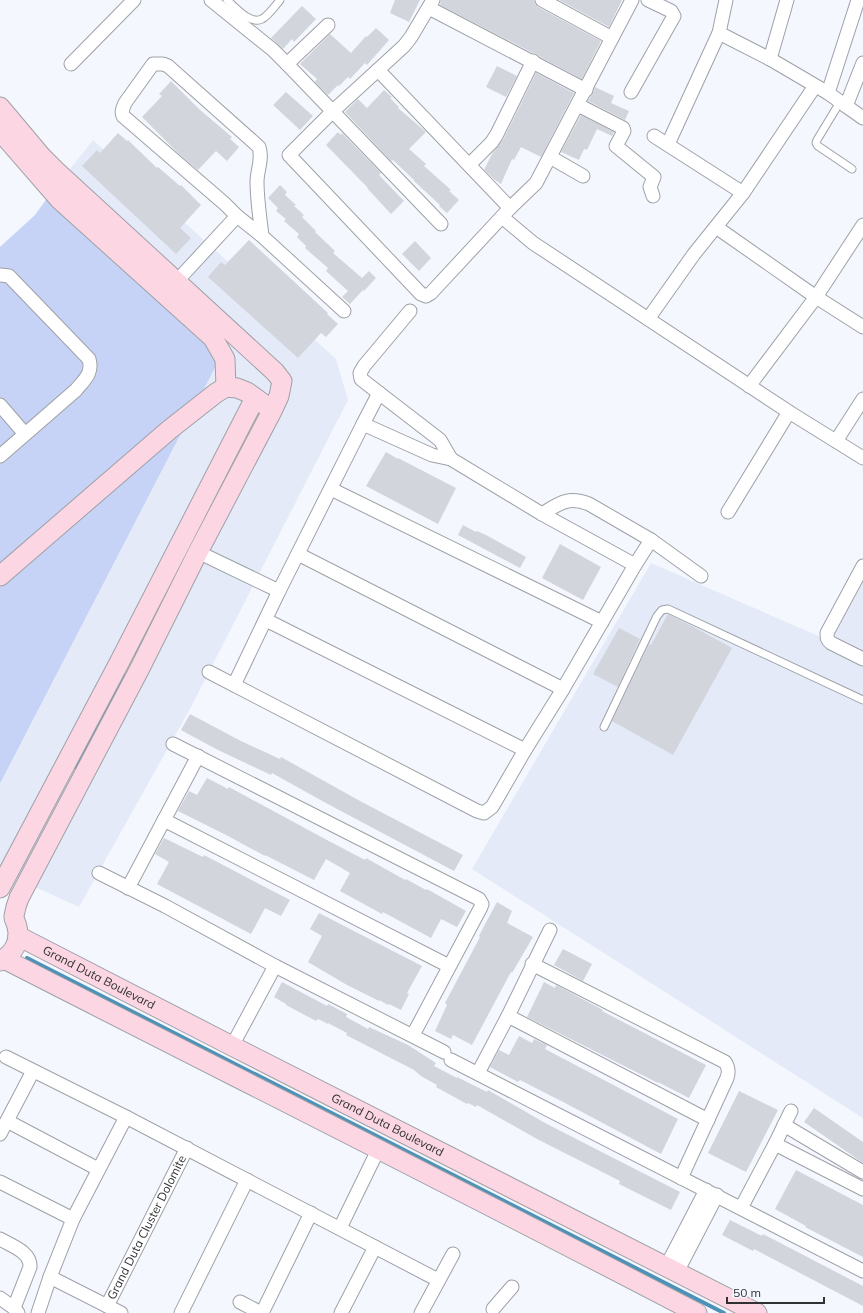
<svg xmlns="http://www.w3.org/2000/svg" width="863" height="1313" font-family="Mulish,sans-serif">
  <rect width="100%" height="100%" fill="#f4f7fe"/>
  <!-- built -->
  <path fill="#e4eaf8" d="M93 140 336 359 348 400 191 707 79 907 0 871V785L221 356 48 197Z
    M651 563 823 638 863 574V1118L472 869Z"/>
  <!-- green -->
  <path fill="#c6d3f6" d="M48 197 221 356 0 784V247L35 215Z"/>
  <g fill="none" stroke-linecap="round" stroke-linejoin="round">
    <!-- stream -->
    <path stroke="#4d91b8" stroke-width="4" d="M135 653 166 593
      M75 767 124 676
      M27 958 724 1313"/>
  </g>
  <!-- building -->
  <path fill="#d2d5dc" d="M395 0H420L409 22 390 13Z
    M441 0H534L535 4 538 7 601 41 582 79 540 57 537 54 533 53 440 5Z
    M559 0H622L609 27Z
    M302 6 316 19 294 42 292 39 283 49 271 38Z
    M376 28 389 40 367 65 365 63 350 79 348 77 339 86 338 85 328 95 315 82 317 79 300 64 330 34 351 53 366 36 367 37Z
    M497 66 517 76 506 97 486 87Z
    M536 73 574 93 541 157 521 147 514 160 512 159 501 184 495 180 484 170 492 154 504 138Z
    M171 81 199 109 232 137 230 139 239 147 227 161 216 151 198 170 179 154 142 117 162 96 159 94Z
    M595 87 614 96 611 103 629 111 625 120 588 101 593 93Z
    M384 90 392 97 390 98 399 107 398 108 426 132 409 149 426 164 424 166 451 190 449 191 459 200 447 213 439 206 440 205 414 181V180L394 161 393 160 391 161 345 112 358 99 367 108Z
    M286 92 313 116 300 130 273 105Z
    M581 115 614 132 612 136 597 129 587 150 584 149 579 160 561 152Z
    M338 132 341 135 342 133 381 173 379 175 404 201 391 214 367 188H368L326 145Z
    M118 133 127 141 128 140 157 168 158 167 180 186 181 185 201 205 180 228 191 238 176 254 82 166 97 150 100 153Z
    M280 185 287 192 285 195 296 205 294 206 304 215 302 217 316 231 315 232 335 251 333 253 362 278 369 271 376 278 364 291 363 290 350 304 342 297 348 291 326 271 328 268 305 248 306 246 297 237 299 234 284 221 286 219 276 211 278 208 268 198Z
    M249 240 328 313 327 314 338 324 326 337 321 333 298 358 208 277 221 262 225 265Z
    M415 241 431 258 419 271 402 254Z
    M386 452 398 459V458L456 488 438 524 366 486Z
    M463 525 476 532 477 531 486 535 526 557 520 568 458 535Z
    M560 544 601 567 583 600 542 578Z
    M668 614 690 625 732 648 673 755 612 721 649 644 651 645Z
    M619 628 640 639 618 687 593 674Z
    M190 714 239 740 280 759 281 757 360 801 463 855 454 871 324 802 272 773 271 775 218 750 190 735 181 730Z
    M207 778 228 789 229 787 325 839 365 860 366 858 405 880 406 879 426 890 427 889 466 911 457 927 441 919 431 938 383 912 382 914 340 891 350 873 326 859 314 880 265 855V856L228 836 178 811 189 791 197 795Z
    M164 838 203 857 204 855 290 900 281 916 265 908 251 934 157 884 169 862 155 854Z
    M497 902 512 911 507 923 533 937 512 973 511 972 472 1045 453 1035 451 1039 435 1031 447 1005 445 1003 480 937 479 936 483 928Z
    M319 913 422 966 407 993 409 994 401 1010 389 1004 388 1005 379 1000V1001L347 985 308 962 322 936 310 929Z
    M563 949 592 964 583 981 554 965Z
    M282 982 327 1006 328 1004 347 1014 346 1017 368 1029 369 1027 408 1045 436 1063 434 1066 457 1078V1077L487 1092 488 1090 545 1123 680 1192 671 1210 619 1184 620 1181 537 1139 477 1105 476 1107 468 1103 467 1104 436 1087 437 1085 421 1076 414 1070 346 1035 347 1033 328 1023V1024L318 1019 316 1021 286 1005V1004L274 997Z
    M544 982 555 988 556 985 575 995 603 1010 602 1011 706 1065 689 1098 658 1082V1083L527 1017Z
    M519 1036 532 1043 534 1039 547 1045 545 1049 678 1119 661 1154 567 1104 520 1080 518 1082 490 1067 499 1050 509 1055Z
    M739 1091 778 1110 746 1172 708 1153Z
    M814 1108 863 1142V1163L804 1122Z
    M796 1170 863 1205V1257L805 1227 806 1226 775 1209Z
    M730 1220 762 1236 763 1234 863 1286V1306L754 1249 753 1251 722 1235Z"/>
  <g fill="none" stroke-linecap="round" stroke-linejoin="round">
    <defs>
      <path id="lane" d="M227 0C235 7 250 25 262 19 269 15 275 6 280 0
        M840 102 817 140 816 143 818 146 852 169
        M604 727 657 616 662 610 668 609 863 700"/>
      <g id="street">
        <path d="M211 0 273 50 287 64 441 224"/>
        <path d="M433 0 411 37 404 46 333 111 289 155 421 294 426 296 431 293 510 208 536 183 632 0"/>
        <path d="M542 0 612 38"/>
        <path d="M429 8 586 90"/>
        <path d="M719 33 770 59 828 93 846 106"/>
        <path d="M770 59 787 0"/>
        <path d="M863 63 846 106 863 118"/>
        <path d="M71 64 134 0"/>
        <path d="M287 64 328 25"/>
        <path d="M378 70 510 208"/>
        <path d="M631 92 674 16 671 11 648 0"/>
        <path d="M828 93 858 0"/>
        <path d="M578 105 623 128 624 131 616 146 654 177 650 187 653 196"/>
        <path d="M654 136 743 193"/>
        <path d="M668 144 719 33 726 0"/>
        <path d="M550 157 583 176"/>
        <path d="M469 165 492 142 497 134 533 61"/>
        <path d="M502 217 533 243 789 412 863 458"/>
        <path d="M716 227 816 297 863 327"/>
        <path d="M262 236C260 218 257 200 257 182 257 170 263 159 259 147L168 66 163 64H153L125 103C123 108 121 111 123 116L225 204 237 216 262 236 344 311"/>
        <path d="M0 275 9 276 89 359C93 373 85 379 76 390L0 456"/>
        <path d="M176 282 237 216"/>
        <path d="M648 319 694 254 743 193 815 86"/>
        <path d="M749 386 816 297 863 225"/>
        <path d="M379 393 361 379 360 373 364 366 410 311"/>
        <path d="M0 405 25 434"/>
        <path d="M363 424 379 393 440 440 451 459"/>
        <path d="M836 441 863 399"/>
        <path d="M331 489 602 622"/>
        <path d="M728 512 789 412"/>
        <path d="M542 514C560 503 568 496 589 504L651 540 701 576"/>
        <path d="M198 552 279 591 363 424 432 455 451 459 542 514 635 565 563 689 525 750 492 807 484 813 477 811 209 672"/>
        <path d="M298 554 563 689"/>
        <path d="M635 565 651 540"/>
        <path d="M863 566 827 633C827 638 827 640 831 643L863 659"/>
        <path d="M266 620 525 750"/>
        <path d="M234 685 279 591"/>
        <path d="M173 744 479 899 482 904 481 907 413 1035"/>
        <path d="M164 820 449 966"/>
        <path d="M99 873 165 906 275 966 444 1052"/>
        <path d="M128 888 198 756"/>
        <path d="M532 964 725 1062C729 1068 729 1072 727 1078L681 1178"/>
        <path d="M508 1016 708 1120"/>
        <path d="M232 1046 275 966"/>
        <path d="M6 1057 126 1117 438 1280"/>
        <path d="M451 1060 863 1271"/>
        <path d="M478 1073 508 1016 550 930"/>
        <path d="M7 1121 98 1169"/>
        <path d="M784 1125 863 1172"/>
        <path d="M0 1134 33 1071"/>
        <path d="M775 1144 863 1189"/>
        <path d="M0 1182 73 1219"/>
        <path d="M741 1208 775 1144 791 1111"/>
        <path d="M340 1228 378 1150"/>
        <path d="M0 1239C12 1246 31 1252 30 1267L14 1308"/>
        <path d="M666 1267 706 1190"/>
        <path d="M677 1272 717 1195"/>
        <path d="M50 1277 121 1313"/>
        <path d="M0 1298 14 1308 18 1313"/>
        <path d="M240 1302 261 1313"/>
        <path id="s1" d="M107 1306 187 1148"/>
        <path d="M493 1309 512 1287"/>
        <path d="M38 1313 50 1277 73 1219 126 1117"/>
        <path d="M181 1313 247 1180"/>
        <path d="M262 1313 311 1213"/>
        <path d="M341 1313 375 1247"/>
        <path d="M421 1313 453 1254"/>
      </g>
      <g id="secondary">
        <path d="M0 107 42 157 56 171 275 372 282 381 279 396 272 411 198 552 139 670 19 898C17 903 15 910 14 916 13 919 17 923 17 927 21 941 13 955 0 961"/>
        <path d="M0 131 60 200 213 338 225 359 226 387"/>
        <path d="M0 576 169 430 216 393 226 387 237 388 247 392 265 405"/>
        <path d="M0 888 120 661 255 398"/>
        <path id="s2" d="M18 936 232 1046 757 1313"/>
        <path d="M4 959C235 1077 467 1193 697 1313"/>
      </g>
    </defs>
    <!-- lane casing -->
    <use href="#lane" stroke="#9ea1a7" stroke-width="9"/>
    <!-- street casing -->
    <use href="#street" stroke="#9ea1a7" stroke-width="15"/>
    <!-- secondary casing -->
    <use href="#secondary" stroke="#9ea1a7" stroke-width="21"/>
    <!-- lane -->
    <use href="#lane" stroke="#fff" stroke-width="7"/>
    <!-- street -->
    <use href="#street" stroke="#fff" stroke-width="13"/>
    <!-- secondary -->
    <use href="#secondary" stroke="#fcd7e3" stroke-width="19"/>
  </g>
  <g text-anchor="middle" stroke-width="3" stroke-linejoin="round" paint-order="stroke">
    <!-- street labels -->
    <g font-size="12" fill="#303133" stroke="#f4f7fe">
      <text dy="4" stroke="none"><textPath href="#s2" startOffset="91">Grand Duta Boulevard</textPath></text>
      <text dy="4" stroke="none"><textPath href="#s2" startOffset="415">Grand Duta Boulevard</textPath></text>
      <text dy="4" stroke="none"><textPath href="#s1" startOffset="88">Grand Duta Cluster Dolomite</textPath></text>
    </g>
  </g>
  <!-- scale -->
  <path d="M727 1297v6h97v-6" fill="none" stroke="#303133" stroke-width="2"/>
  <text x="733" y="1297" font-size="12" fill="#303133" stroke="#f4f7fe" stroke-width="3" paint-order="stroke">50 m</text>
</svg>
